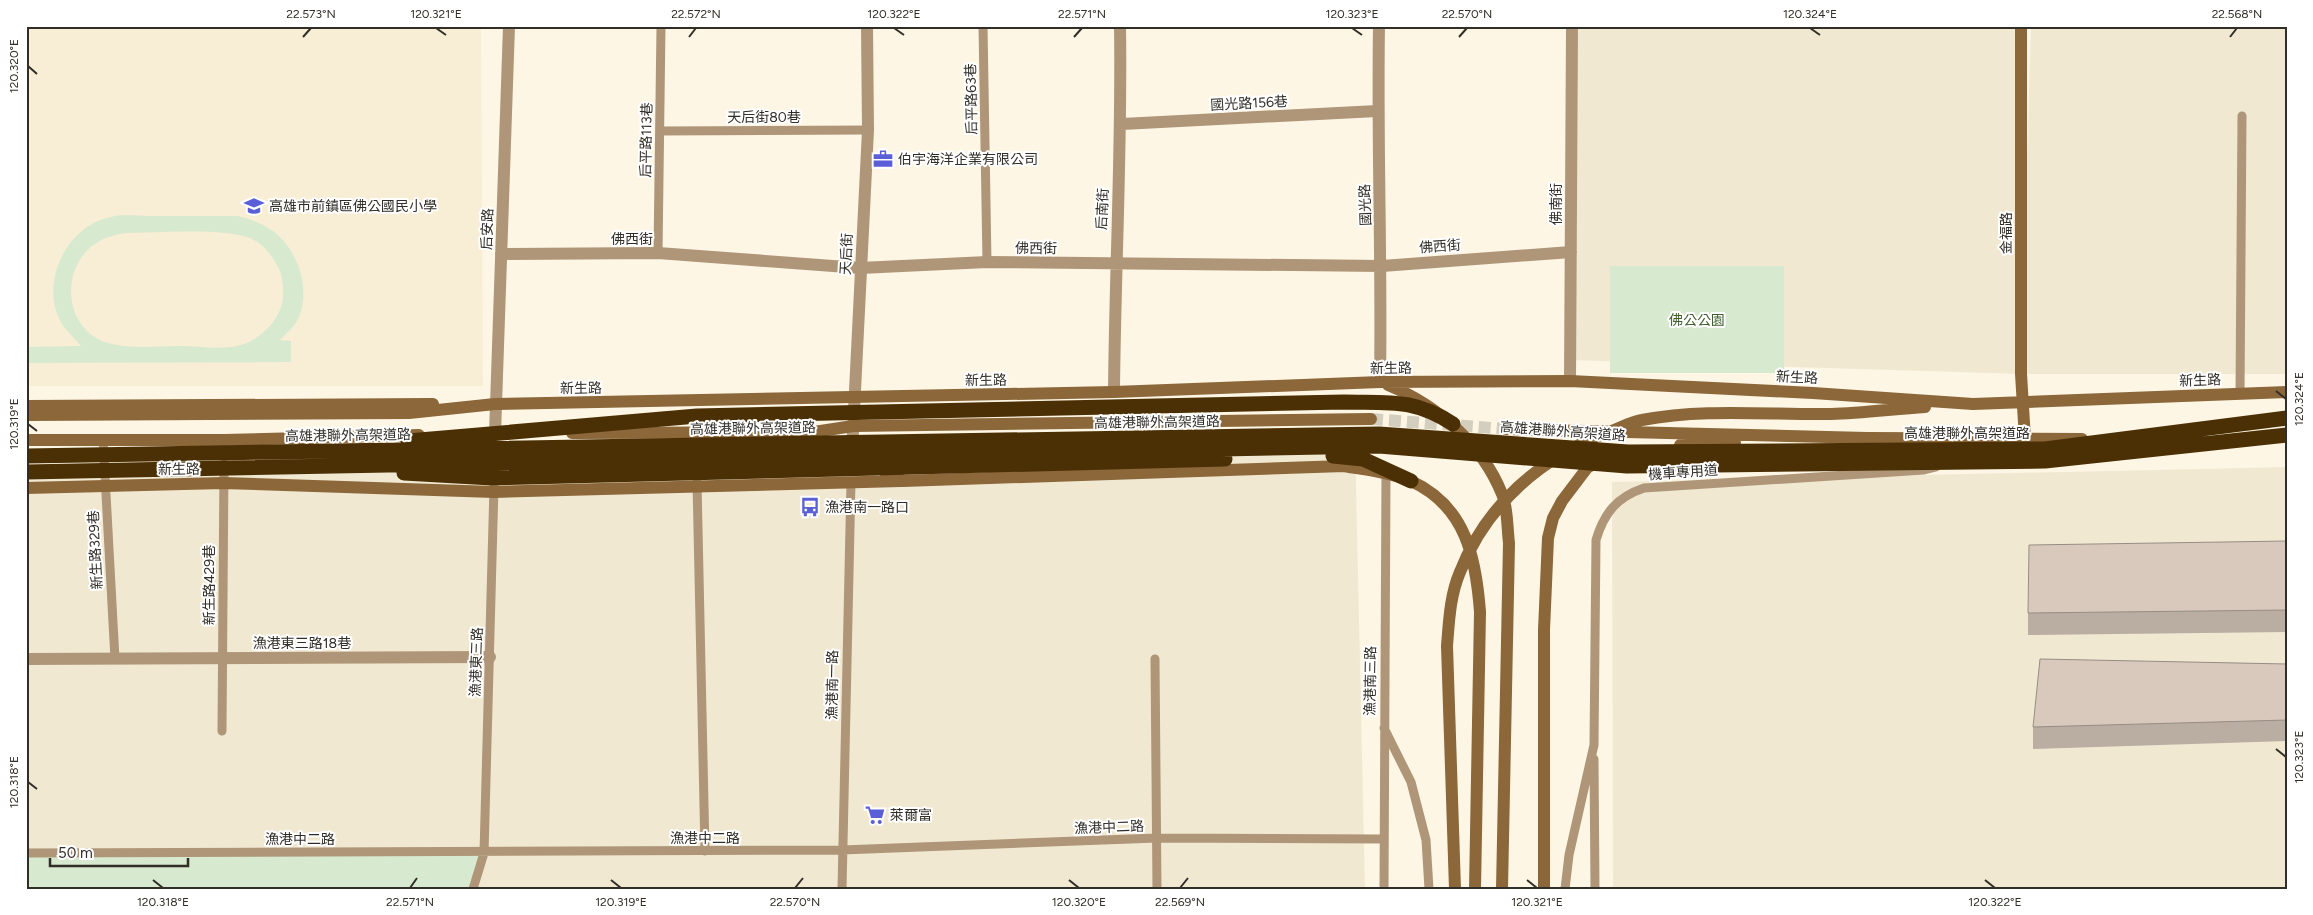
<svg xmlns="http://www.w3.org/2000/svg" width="2313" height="915" font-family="Figtree,'Noto Sans TC',sans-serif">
  <rect width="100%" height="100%" fill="#fdf6e5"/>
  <!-- built -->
  <path fill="#f8eed5" d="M26 26H481L483 386H26Z"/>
  <!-- industrial -->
  <path fill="#f1e8d2" d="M1574 26H2018L2021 354 2031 26H2287V374H2021L1572 360Z
    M1355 440 1365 889H26V466Z
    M2287 467V889H1613L1612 482Z"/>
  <!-- green -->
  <path fill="#d7e9ce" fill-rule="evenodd" d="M238 216C250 219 262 223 273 231 297 249 311 287 299 317 295 326 287 333 280 340L291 341V362L26 363V347L81 346C73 336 63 329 58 316 42 277 69 225 111 217 123 214 137 216 149 216 179 216 208 216 238 216ZM126 233C157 233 229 227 254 240 266 246 274 259 280 271 284 283 285 301 279 312 273 326 258 339 244 344 225 351 199 346 180 346 158 346 133 349 112 344 76 337 63 297 76 267 86 245 104 236 126 233Z
    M1610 266H1784V373H1610Z
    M26 853H484L473 889H26Z"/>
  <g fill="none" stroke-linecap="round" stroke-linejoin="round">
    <!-- secondary-tunnel -->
    <path stroke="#d4cebf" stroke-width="12" stroke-dasharray="12 6" stroke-linecap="butt" d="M1371 419 1506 429"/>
    <!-- lane -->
    <path stroke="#af9678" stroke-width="9" d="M983 26 987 262
      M660 131 868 130
      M658 253 661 26
      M2240 393 2242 116
      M103 439 115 659
      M697 482 705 851
      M1155 659 1157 889
      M1384 728 1411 782 1426 840 1429 889
      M222 731 224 464
      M1594 759 1595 889
      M26 853 842 850 1157 838 1384 839
      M473 889 484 853 494 486
      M842 889 851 482
      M1384 889 1386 473
      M1565 889 1569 855 1594 745 1596 540C1604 513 1617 497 1644 488L1924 470 1936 467"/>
    <!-- street -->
    <path stroke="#af9678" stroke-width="12" d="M1379 26C1377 145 1382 264 1380 382
      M1122 124 1377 111
      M501 254 658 253 860 268 987 262 1382 266 1571 252
      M1570 381 1572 26
      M1114 392C1115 270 1122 148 1120 26
      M495 434 509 26
      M852 451 868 130 867 26
      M26 659 490 657"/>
    <!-- secondary -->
    <path stroke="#8b673a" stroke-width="12" d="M2021 26V374L2025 439
      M1388 385C1437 405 1482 444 1502 494 1508 508 1507 528 1509 543L1502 889
      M26 406 433 404
      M26 415 409 413 495 404 1114 392 1380 382 1570 381 1813 393 1973 404 2287 392
      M1506 429 1867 438 2082 439
      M572 433 814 432 853 426 1371 419
      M26 440H224L419 435
      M1680 445 1735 443
      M877 467 903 481 1344 466C1366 470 1390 472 1411 481 1466 506 1476 558 1480 612L1475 889
      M26 488 223 483 494 492 901 481
      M1455 889 1447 646C1449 621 1450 595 1460 572 1486 505 1541 458 1606 433 1618 429 1630 422 1642 420 1705 408 1767 415 1831 414 1862 413 1894 409 1925 407
      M1544 889V630L1548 538 1553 518 1562 501 1587 468 1598 461"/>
    <!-- highway -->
    <path stroke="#4c3005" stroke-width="15" d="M408 441 697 416 1344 402C1389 403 1413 398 1453 424
      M26 456 1379 434 1628 452 2045 449 2287 418
      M1333 456 1363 459 1411 481
      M26 472 1379 446 1627 466 2045 461 2287 435
      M404 473 492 478 1225 459"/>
  </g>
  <!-- wall -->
  <path fill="#baada2" d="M2287 541V632L2028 635V613Z
    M2287 664V741L2033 749V727Z"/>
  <!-- building -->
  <path fill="#d8c9bc" stroke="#978d84" d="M2287 541V610L2028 613 2029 545Z
    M2040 659 2287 664V720L2033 727Z"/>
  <!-- ticks -->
  <path fill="none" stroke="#312e27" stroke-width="2" d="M436 28 446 35M894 28 904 35M1352 28 1362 35M1810 28 1820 35M303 37 311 28M689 37 696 28M1074 37 1082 28M1459 37 1467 28M2230 37 2237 28M28 66 37 74M2276 391 2286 399M28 424 37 431M2276 749 2286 757M28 782 37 789M153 880 163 888M611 880 621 888M1069 880 1079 888M1527 880 1537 888M1985 880 1995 888M410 888 417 878M795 888 803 878M1180 888 1188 878"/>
  <!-- icons -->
  <defs>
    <symbol id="office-bare" viewBox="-9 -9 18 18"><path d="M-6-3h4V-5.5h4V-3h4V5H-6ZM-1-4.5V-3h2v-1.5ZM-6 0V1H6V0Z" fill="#5a5fd7" stroke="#fff" stroke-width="2.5" paint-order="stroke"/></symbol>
    <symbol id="school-bare" viewBox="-9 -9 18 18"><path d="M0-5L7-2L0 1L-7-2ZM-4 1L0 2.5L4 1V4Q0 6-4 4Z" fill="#5a5fd7" stroke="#fff" stroke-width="2.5" paint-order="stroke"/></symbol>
    <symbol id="bus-bare" viewBox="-9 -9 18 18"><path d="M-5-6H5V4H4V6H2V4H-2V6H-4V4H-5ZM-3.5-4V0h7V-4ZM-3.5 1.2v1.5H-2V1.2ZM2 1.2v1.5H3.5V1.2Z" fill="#5a5fd7" stroke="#fff" stroke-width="2.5" paint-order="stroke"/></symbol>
    <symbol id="supermarket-bare" viewBox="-9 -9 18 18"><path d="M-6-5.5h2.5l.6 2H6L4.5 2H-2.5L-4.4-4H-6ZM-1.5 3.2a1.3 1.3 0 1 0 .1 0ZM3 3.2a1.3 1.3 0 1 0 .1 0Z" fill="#5a5fd7" stroke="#fff" stroke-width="2.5" paint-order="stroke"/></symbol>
  </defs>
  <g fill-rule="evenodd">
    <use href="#office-bare" x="869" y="145" width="28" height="28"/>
    <use href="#school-bare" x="240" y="192" width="28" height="28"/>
    <use href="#bus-bare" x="796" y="493" width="28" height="28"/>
    <use href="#supermarket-bare" x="861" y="801" width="28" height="28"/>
  </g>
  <g text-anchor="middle" stroke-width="4" stroke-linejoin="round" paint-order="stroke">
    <!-- street labels -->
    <g font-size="14" fill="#312e27" stroke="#fff">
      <text transform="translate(971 99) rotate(-91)" y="5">后平路63巷</text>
      <text transform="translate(1249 103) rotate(-3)" y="5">國光路156巷</text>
      <text x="764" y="122">天后街80巷</text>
      <text transform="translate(646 140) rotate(-89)" y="5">后平路113巷</text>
      <text transform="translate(1556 204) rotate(-90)" y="5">佛南街</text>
      <text transform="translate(1365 205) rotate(-92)" y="5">國光路</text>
      <text transform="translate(1102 209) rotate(-87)" y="5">后南街</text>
      <text transform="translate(487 229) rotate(-88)" y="5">后安路</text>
      <text transform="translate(2006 233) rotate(-90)" y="5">金福路</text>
      <text x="632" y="244">佛西街</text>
      <text transform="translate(1440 246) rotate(-4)" y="5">佛西街</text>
      <text transform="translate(1036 248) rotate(1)" y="5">佛西街</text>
      <text transform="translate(846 254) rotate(-87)" y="5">天后街</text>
      <text transform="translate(1391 368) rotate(-1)" y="5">新生路</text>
      <text transform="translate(1797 377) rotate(3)" y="5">新生路</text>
      <text transform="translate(986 380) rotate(-1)" y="5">新生路</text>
      <text transform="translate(2200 380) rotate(-2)" y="5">新生路</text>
      <text transform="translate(581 388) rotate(-1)" y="5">新生路</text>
      <text transform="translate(1157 422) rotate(-1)" y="5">高雄港聯外高架道路</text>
      <text transform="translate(753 428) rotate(-1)" y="5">高雄港聯外高架道路</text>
      <text transform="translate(1563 431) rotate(4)" y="5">高雄港聯外高架道路</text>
      <text x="1967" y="438">高雄港聯外高架道路</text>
      <text transform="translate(348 435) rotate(-1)" y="5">高雄港聯外高架道路</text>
      <text transform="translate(179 469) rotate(-1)" y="5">新生路</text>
      <text transform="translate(1683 472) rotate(-4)" y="5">機車專用道</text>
      <text transform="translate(95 550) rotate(-93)" y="5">新生路329巷</text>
      <text transform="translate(209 585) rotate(-90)" y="5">新生路429巷</text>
      <text x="302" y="648">漁港東三路18巷</text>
      <text transform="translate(476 662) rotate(-88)" y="5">漁港東三路</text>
      <text transform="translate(1370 681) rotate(-89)" y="5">漁港南三路</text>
      <text transform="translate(832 685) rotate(-89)" y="5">漁港南一路</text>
      <text transform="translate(1109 827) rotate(-2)" y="5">漁港中二路</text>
      <text x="705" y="843">漁港中二路</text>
      <text x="300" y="844">漁港中二路</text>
    </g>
    <!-- poi labels -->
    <g font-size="14" fill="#312e27" stroke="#fff" text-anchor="start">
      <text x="898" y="164">伯宇海洋企業有限公司</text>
      <text x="269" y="211">高雄市前鎮區佛公國民小學</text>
      <text x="825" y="512">漁港南一路口</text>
      <text x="890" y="820">萊爾富</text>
    </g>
    <!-- park labels -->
    <g font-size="14" fill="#405f2e" stroke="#fff">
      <text x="1697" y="325">佛公公園</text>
    </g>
  </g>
  <!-- border -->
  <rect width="2313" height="915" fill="none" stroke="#ffffff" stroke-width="55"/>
  <!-- scale -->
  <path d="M50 858v8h138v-8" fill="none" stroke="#312e27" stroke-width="2.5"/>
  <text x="58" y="858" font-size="15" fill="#312e27" stroke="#ffffff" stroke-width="4" paint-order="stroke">50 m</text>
  <rect x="28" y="28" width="2258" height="860" fill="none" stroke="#312e27" stroke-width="2"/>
  <g font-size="12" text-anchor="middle" fill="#312e27">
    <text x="311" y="18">22.573°N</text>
    <text x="436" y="18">120.321°E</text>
    <text x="696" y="18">22.572°N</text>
    <text x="894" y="18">120.322°E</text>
    <text x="1082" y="18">22.571°N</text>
    <text x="1352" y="18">120.323°E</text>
    <text x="1467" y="18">22.570°N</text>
    <text x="1810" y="18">120.324°E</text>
    <text x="2237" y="18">22.568°N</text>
    <text transform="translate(14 66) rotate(-90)" y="4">120.320°E</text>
    <text transform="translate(2299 399) rotate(-90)" y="4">120.324°E</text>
    <text transform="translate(14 424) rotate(-90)" y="4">120.319°E</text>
    <text transform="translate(2299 757) rotate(-90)" y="4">120.323°E</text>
    <text transform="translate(14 782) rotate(-90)" y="4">120.318°E</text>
    <text x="163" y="906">120.318°E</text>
    <text x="410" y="906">22.571°N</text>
    <text x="621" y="906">120.319°E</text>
    <text x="795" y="906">22.570°N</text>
    <text x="1079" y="906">120.320°E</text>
    <text x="1180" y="906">22.569°N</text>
    <text x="1537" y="906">120.321°E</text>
    <text x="1995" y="906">120.322°E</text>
  </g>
</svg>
